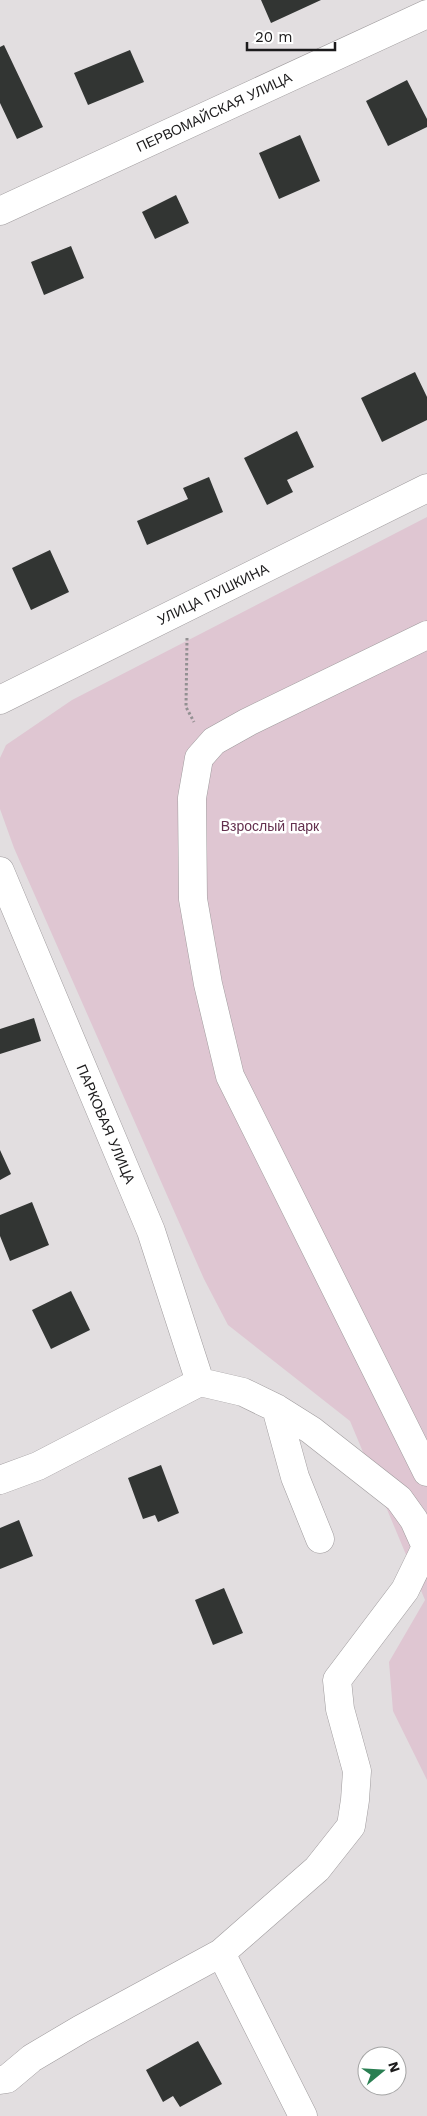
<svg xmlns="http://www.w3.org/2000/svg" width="427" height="2116" font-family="'Work Sans',sans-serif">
  <rect width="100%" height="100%" fill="#e2dee0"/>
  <!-- green -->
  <path fill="#dfc6d2" d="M427 517V1780L393 1711 389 1662 425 1600 350 1421 228 1325 204 1279 14 848 0 809V758L6 745 72 700Z"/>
  <!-- building -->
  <path fill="#323533" d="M261 0H321L271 23Z
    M4 45 43 127 17 139 0 103V47Z
    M130 50 144 82 88 105 74 73Z
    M407 80 427 119V127L388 146 366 101Z
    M300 135 320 181 279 199 259 153Z
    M176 195 189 223 155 239 142 212Z
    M71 246 84 278 44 295 31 262Z
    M415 372 427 397V420L382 442 361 398Z
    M297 431 314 467 287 480 293 492 267 505 244 458Z
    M209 477 223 512 147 545 137 521 188 499 183 488Z
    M50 550 69 592 31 610 12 568Z
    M34 1018 41 1041 0 1054V1029Z
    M0 1150 11 1174 0 1180Z
    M32 1202 49 1245 10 1261 0 1236V1215Z
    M71 1291 90 1330 51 1349 32 1310Z
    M161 1465 179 1513 158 1522 155 1515 143 1519 128 1478Z
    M19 1520 33 1556 0 1569V1528Z
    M224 1588 243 1633 213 1645 195 1600Z
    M198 2041 222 2084 180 2107 173 2096 163 2102 146 2070Z"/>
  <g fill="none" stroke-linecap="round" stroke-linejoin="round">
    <defs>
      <path id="minor" d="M0 211 427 14
        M427 635 248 722 214 741 199 758 192 798 193 899 208 984 230 1076 427 1472
        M0 700 427 488
        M0 871 151 1231 200 1382
        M276 1408 295 1477 320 1539
        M0 1480 38 1466 200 1382 243 1392 276 1408 311 1430 399 1499 414 1520 427 1549
        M221 1953 303 2116
        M0 2080 7 2079 32 2058 81 2029 221 1953 317 1869 351 1826 355 1800 357 1771 340 1709 337 1680 405 1590 425 1549"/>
    </defs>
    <!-- minor casing -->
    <use href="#minor" stroke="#9f9b9d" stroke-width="29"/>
    <!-- path -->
    <path stroke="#939092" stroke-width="3" stroke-dasharray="2.5 2.5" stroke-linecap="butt" d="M187 638 186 707 194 722"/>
    <!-- minor -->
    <use href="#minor" stroke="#fff" stroke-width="28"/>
  </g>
  <g text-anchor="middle" stroke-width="5" stroke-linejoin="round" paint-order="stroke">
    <!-- street labels -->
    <g font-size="14" fill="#1c1b1c" stroke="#fff">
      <text transform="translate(214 112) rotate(-25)" y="5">ПЕРВОМАЙСКАЯ УЛИЦА</text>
      <text transform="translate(213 594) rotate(-26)" y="5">УЛИЦА ПУШКИНА</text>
      <text transform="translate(106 1124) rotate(67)" y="5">ПАРКОВАЯ УЛИЦА</text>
    </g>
    <!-- park labels -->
    <g font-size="14" fill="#63304e" stroke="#fff">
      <text x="270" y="831">Взрослый парк</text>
    </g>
  </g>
  <!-- north arrow -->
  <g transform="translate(382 2071) rotate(72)"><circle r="24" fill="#ffffff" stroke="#a4a4a4"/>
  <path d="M0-4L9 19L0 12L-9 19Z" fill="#2a7f52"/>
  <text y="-8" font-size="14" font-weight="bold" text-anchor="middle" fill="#1c1b1c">N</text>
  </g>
  <!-- scale -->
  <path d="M247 42v8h88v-8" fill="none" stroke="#1c1b1c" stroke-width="2.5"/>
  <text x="255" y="42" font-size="15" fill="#1c1b1c" stroke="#ffffff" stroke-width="4" paint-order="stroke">20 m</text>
</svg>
